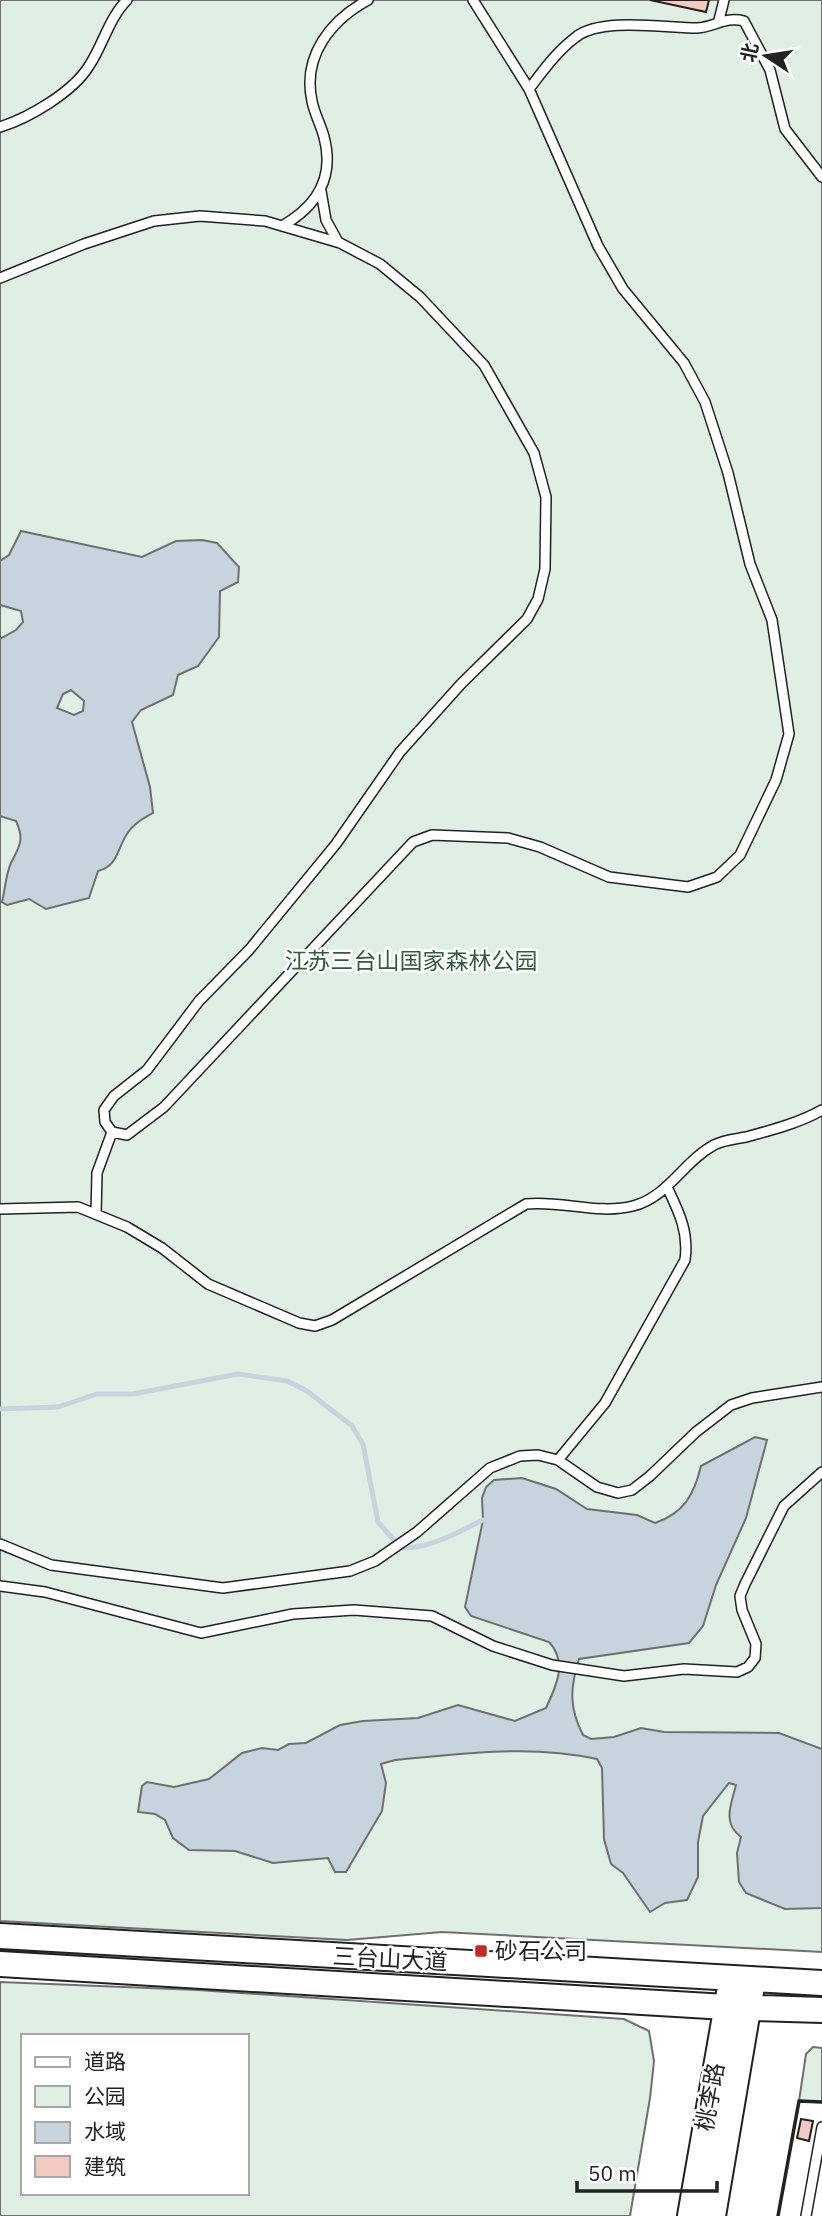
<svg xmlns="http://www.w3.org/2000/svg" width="822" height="2216" font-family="'IBM Plex Sans','Noto Sans SC',sans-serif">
  <rect width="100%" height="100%" fill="#fff"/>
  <!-- green -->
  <path fill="#e0efe3" stroke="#6f6f6f" stroke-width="2" fill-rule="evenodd" d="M0 0H822V1952L442 1932 347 1940 0 1921Z
    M0 1982 198 1990 624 2019 649 2031 654 2061 650 2098 630 2216H0ZM23 2036H247V2193H23Z
    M813 2047 822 2048V2102L799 2101 806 2054Z"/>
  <!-- water -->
  <path fill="#c7d3dd" stroke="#6f6f6f" stroke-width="2" fill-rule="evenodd" d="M21 531 142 557 176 541 202 540 217 543 239 567 238 582 220 591 219 637 198 666 178 675 173 695 141 710 132 722 150 787 153 813C144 818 133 824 127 834 117 849 118 866 98 871L89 898 46 909 29 899 7 905 2 902C5 890 6 873 11 863 19 847 25 840 16 821L0 816V639L16 630 23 622 21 611 0 605V561L9 555ZM71 690 84 701 83 711 74 715 57 708 63 694Z
    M755 1437 767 1440 746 1518 716 1585 703 1626 689 1643 579 1659C570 1688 569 1708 583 1735L591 1739 614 1737 641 1728 664 1732 779 1733 822 1749V1908L785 1909 746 1893 739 1882 737 1853 741 1837C722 1823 731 1805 736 1785L729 1783 703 1816 698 1842V1877L687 1900 665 1903 650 1912 623 1873 611 1864 604 1839 602 1768 597 1759C529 1744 463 1754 395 1760L381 1764 386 1783 382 1811 346 1872H335L328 1858 273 1863 235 1851 189 1850 173 1838 165 1820 155 1814 138 1812 142 1786 147 1782 174 1787 209 1779 242 1753 262 1748 278 1750 289 1744 306 1743 340 1725 363 1721 418 1718 458 1705 515 1721 546 1708C556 1687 568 1662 549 1642L471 1616 465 1607 483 1520 482 1498 486 1487 494 1480 522 1478 556 1489 587 1509 637 1515 655 1523C684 1513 694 1495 701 1466Z"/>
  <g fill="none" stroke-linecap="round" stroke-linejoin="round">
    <!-- stream -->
    <path stroke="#c7d3dd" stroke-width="5" d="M0 1409 58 1407 97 1394H133L238 1374 287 1381 307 1391 352 1426 363 1444 378 1522 401 1548C430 1549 458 1532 483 1520"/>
  </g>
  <!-- building -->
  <path fill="#f3c9c0" stroke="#222" stroke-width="2" d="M650 0H709L706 12Z
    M801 2119 813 2121 809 2141 797 2138Z"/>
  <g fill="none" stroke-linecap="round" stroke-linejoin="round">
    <defs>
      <path id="lane" d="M719 20 724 0
        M529 89C543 71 557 51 576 37 601 17 666 28 697 28 715 27 725 16 744 21L770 70 785 129 822 177
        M0 127C29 118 73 92 89 66 103 45 109 18 127 0
        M321 191 326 220 338 242
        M282 226C316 207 335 178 324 137 321 125 314 113 312 101 302 56 331 20 368 0
        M0 278 84 244 154 221 200 216 265 221 340 243 380 264 420 297 484 365 534 453 546 497 545 569 538 599 527 619 461 684 400 752 336 844 249 950 199 1001 147 1070 114 1096 104 1110 105 1122 112 1132 127 1135 164 1107 413 842 432 835 508 838 540 847 609 877 688 887 717 877 740 855 776 780 789 734 772 620 750 564 728 473 705 402 684 363 623 289 598 246 529 89 473 0
        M0 1209 78 1207 127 1227 162 1248 208 1284 299 1323 315 1326 332 1320 526 1204C561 1200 598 1215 633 1206 668 1197 684 1161 714 1145 723 1140 736 1139 746 1137 772 1130 799 1123 822 1110
        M96 1214 97 1173 112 1132
        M558 1460 605 1403 685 1260C689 1232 679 1212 667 1187
        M0 1544 51 1565 223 1588 350 1571 375 1561 417 1532 490 1468 520 1456 538 1455 558 1460 597 1487 618 1493 632 1490 650 1476 696 1432 731 1405 752 1398 822 1387
        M0 1586 45 1592 201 1633 293 1614 354 1610 432 1616 493 1646 552 1665 624 1676 684 1669 737 1672 748 1667 755 1658 756 1644 742 1610 740 1596 745 1584 784 1506 822 1472
        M806 2216 822 2127"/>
      <path id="secondary" d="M0 1936 822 1983
        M0 1964 726 2007 822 2010
        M690 2216 729 1993
        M713 2216 751 1992"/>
    </defs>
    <!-- lane casing -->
    <use href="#lane" stroke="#222" stroke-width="12"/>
    <!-- secondary casing -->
    <use href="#secondary" stroke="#222" stroke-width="28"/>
    <!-- lane -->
    <use href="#lane" stroke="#fff" stroke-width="9"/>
    <!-- secondary -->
    <use href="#secondary" stroke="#fff" stroke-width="24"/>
    <!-- wall -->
    <path stroke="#222" stroke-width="3.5" d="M778 2216 799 2101 822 2102"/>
  </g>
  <!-- markers -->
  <rect fill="#c62828" stroke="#fff" stroke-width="2.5" x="474" y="1944" width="14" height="14" rx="3.5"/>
  <g text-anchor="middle" stroke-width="5" stroke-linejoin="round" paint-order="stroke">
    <!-- park labels -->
    <g font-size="23" fill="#2f5e38" stroke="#fff">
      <text x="411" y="969">江苏三台山国家森林公园</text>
    </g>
    <!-- poi labels -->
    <g font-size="23" fill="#222" stroke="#fff" text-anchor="start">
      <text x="495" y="1959">砂石公司</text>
    </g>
    <!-- street labels -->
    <g font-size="23" fill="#222" stroke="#fff">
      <text transform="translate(390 1959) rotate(3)" y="8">三台山大道</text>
      <text transform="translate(710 2097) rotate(-80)" y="8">桃李路</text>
    </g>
  </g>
  <!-- legend -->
  <rect x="21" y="2034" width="228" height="161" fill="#ffffff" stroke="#a7a7a7" stroke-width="2"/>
  <rect x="35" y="2057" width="35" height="10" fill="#ffffff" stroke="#a7a7a7" stroke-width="2"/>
  <text x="84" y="2069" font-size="21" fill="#222222">道路</text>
  <rect x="35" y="2086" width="35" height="21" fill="#e0efe3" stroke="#a7a7a7" stroke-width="2"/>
  <text x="84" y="2104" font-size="21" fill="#222222">公园</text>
  <rect x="35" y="2122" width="35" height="21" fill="#c7d3dd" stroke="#a7a7a7" stroke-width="2"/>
  <text x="84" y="2139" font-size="21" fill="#222222">水域</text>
  <rect x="35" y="2156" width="35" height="21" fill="#f3c9c0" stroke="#a7a7a7" stroke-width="2"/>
  <text x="84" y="2174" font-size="21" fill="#222222">建筑</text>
  <!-- north arrow -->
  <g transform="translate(766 56) rotate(282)" stroke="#ffffff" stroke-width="5" paint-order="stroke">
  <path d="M0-5L12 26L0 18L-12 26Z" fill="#222222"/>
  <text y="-10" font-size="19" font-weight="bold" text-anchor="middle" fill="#222222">北</text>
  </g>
  <!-- scale -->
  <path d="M577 2181v10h140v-10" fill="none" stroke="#222222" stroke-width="3.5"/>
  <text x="588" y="2181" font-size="21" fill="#222222" stroke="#ffffff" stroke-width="5" paint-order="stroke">50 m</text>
</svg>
